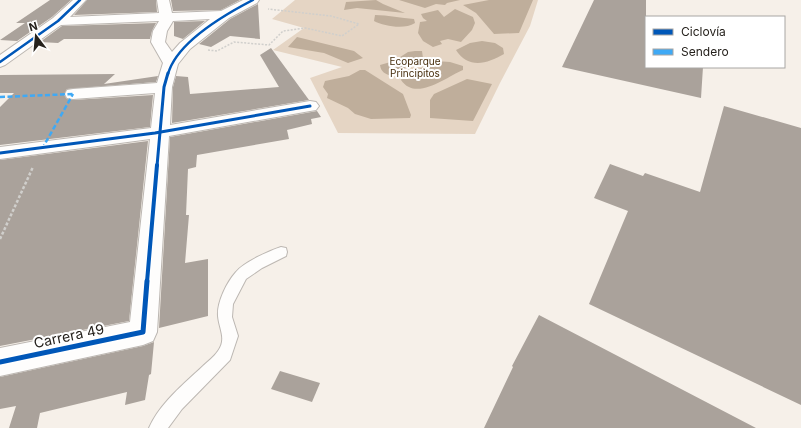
<svg xmlns="http://www.w3.org/2000/svg" width="801" height="428" font-family="Inter,sans-serif">
	<style>
		.forest { fill: #e5d5c4 }
		.water { fill: #bfae9b }
		.building { fill: #aaa29b }
		.lines { fill: none; stroke-linecap: round; stroke-linejoin: round }
		.service-casing { stroke: #bcb7b2; stroke-width: 2 }
		.minor-casing { stroke: #bcb7b2; stroke-width: 2 }
		.path-far1 { stroke: #d0cfcc; stroke-width: 1.5; stroke-dasharray: 2 1.5; stroke-linecap: butt }
		.path { stroke: #d0cfcc; stroke-width: 2.5; stroke-dasharray: 3 2; stroke-linecap: butt }
		.service { fill: #fefdfc; fill-rule: evenodd }
		.minor { fill: #fefdfc; fill-rule: evenodd }
		.quiet { stroke: #3fa9f5; stroke-width: 2.5; stroke-dasharray: 5 2.5; stroke-linecap: butt }
		.cycleway-far3-casing { stroke: #fff; stroke-width: 4 }
		.cycleway-far2-casing { stroke: #fff; stroke-width: 5 }
		.cycleway-far1-casing { stroke: #fff; stroke-width: 6 }
		.cycleway-casing { stroke: #fff; stroke-width: 8 }
		.cycleway-far3 { stroke: #0057b8; stroke-width: 2.5 }
		.cycleway-far2 { stroke: #0057b8; stroke-width: 3 }
		.cycleway-far1 { stroke: #0057b8; stroke-width: 4 }
		.cycleway { stroke: #0057b8; stroke-width: 5 }
		.labels { text-anchor: middle; stroke-width: 4; stroke-linejoin: round; paint-order: stroke }
		.far-park-label { font-size: 10px; fill: #462d0c; stroke: #fff }
		.near-street-label { font-size: 14px; fill: #25211c; stroke: #fff }
	</style>
	<rect width="100%" height="100%" fill="#f6f0e9"/>
	<path class="forest" d="M295,0H538L530,26L500,83L475,134L338,133L310,78L342,67L273,50L304,28L272,19Z"/>
	<g class="water">
		<path d="M376,0L383,4L405,13L357,8L344,10L346,2Z"/>
		<path d="M399,0H460L447,3L445,5L436,4L425,8Z"/>
		<path d="M489,0H533L519,33L494,34L476,13L463,5Z"/>
		<path d="M455,9L473,17L475,23L472,30L461,42L448,39L440,41L442,44L433,47L423,41L418,33L420,22L427,21L423,18L421,14L438,10L444,17Z"/>
		<path d="M375,15C388,15 401,18 414,19L415,23C404,30 384,26 374,21Z"/>
		<path d="M297,37L354,51L363,58L348,63L324,53L288,47Z"/>
		<path d="M482,41L495,43L503,48L504,54C487,64 468,69 456,50L470,43Z"/>
		<path d="M415,51H422L423,58L418,59L392,76C385,74 381,72 380,65L394,61L408,52Z"/>
		<path d="M436,61L450,62L463,66V70C446,77 416,102 401,80L402,77Z"/>
		<path d="M360,70H365L403,94L411,115L410,118L371,119L355,114L348,108L327,98L328,94L323,87L325,81L349,76Z"/>
		<path d="M467,79L492,84L473,121L430,118V100L434,94Z"/>
	</g>
	<g class="building">
		<path d="M50,0H71L52,17L17,41L0,40L25,23H16Z"/>
		<path d="M87,0H156L157,12L74,15Z"/>
		<path d="M171,0H240L221,10L173,11Z"/>
		<path d="M594,0H646V67H703L701,98L562,67Z"/>
		<path d="M258,4L260,39L230,36L211,47L199,44L230,19Z"/>
		<path d="M205,21L183,39L174,36V22Z"/>
		<path d="M156,23L152,31L150,39H64L58,43L40,42L62,26Z"/>
		<path d="M271,48L309,100L172,123L173,87L176,76L188,77L190,94L279,87L260,55Z"/>
		<path d="M115,74L104,84L158,76L156,82L67,89L64,95L67,99L73,100L153,95L150,127L0,145V107L14,93H0V75Z"/>
		<path d="M724,106L801,128V405L589,304L628,211L594,198L610,164L643,176L645,173L700,192Z"/>
		<path d="M317,111L321,117L311,119L312,124L287,130L289,139L197,155L196,167L188,169L186,215H189L185,263L208,259V316L159,328L170,137Z"/>
		<path d="M148,141L129,321L0,346V160Z"/>
		<path d="M539,315L756,428H484L513,367L512,366Z"/>
		<path d="M154,342L151,374L149,375L145,400L125,405L127,392L40,413L37,428H9L16,406L0,409V377L143,346Z"/>
		<path d="M280,371L320,383L312,402L271,389Z"/>
	</g>
	<g class="lines">
		<g class="service-casing">
			<path id="service" d="M281,247L286,248L287,252L286,256L262,268L246,279L233,304L232,317L238,336L230,360L182,409L168,428H149C160,403 184,384 203,366C208,361 214,357 218,351C227,339 219,329 218,316C217,302 227,282 236,272C244,262 269,251 281,247Z"/>
		</g>
		<g class="minor-casing">
			<path id="minor" d="M73,0H86L70,17L159,13L157,0H169L172,13L221,11L243,0H259L257,3L229,18L190,49L178,64L172,87L170,125L310,101L316,102L319,106L316,110L310,111L169,136L157,332L153,341L143,345L0,376V348L130,322L150,139L0,159V147L151,128L155,93L73,99L67,98L65,94L67,90L73,89L157,83L163,63L151,42L153,31L159,21L61,25L5,65L0,67V55L53,18ZM210,19L180,43L172,52L165,42L167,31L173,21Z"/>
		</g>
		<path class="path-far1" d="M208,50L217,51L234,42L269,45L283,31L305,28L342,36L359,24L331,16L268,9"/>
		<path class="path" d="M0,239L33,167"/>
		<use href="#service" class="service"/>
		<use href="#minor" class="minor"/>
		<g class="quiet">
			<path d="M0,97L73,94"/>
			<path d="M42,149L73,94"/>
		</g>
		<g class="cycleway-far3-casing">
			<g id="cycleway-far3">
				<path d="M0,62L58,21L80,0"/>
				<path d="M168,74C177,42 224,15 253,0"/>
			</g>
		</g>
		<g class="cycleway-far2-casing">
			<g id="cycleway-far2">
				<path d="M0,153L155,133L310,106"/>
				<path d="M157,166L164,87L168,73"/>
			</g>
		</g>
		<g class="cycleway-far1-casing">
			<path id="cycleway-far1" d="M147,282L157,165"/>
		</g>
		<g class="cycleway-casing">
			<path id="cycleway" d="M0,362L143,332L147,281"/>
		</g>
		<use href="#cycleway-far3" class="cycleway-far3"/>
		<use href="#cycleway-far2" class="cycleway-far2"/>
		<use href="#cycleway-far1" class="cycleway-far1"/>
		<use href="#cycleway" class="cycleway"/>
	</g>
	<g class="labels">
		<g class="far-park-label">
			<text x="415" y="65">Ecoparque<tspan x="415" dy="12">Principitos</tspan></text>
		</g>
		<g class="near-street-label">
			<text transform="translate(69 336) rotate(-12)" y="5">Carrera 49</text>
		</g>
	</g>
	<rect x="645" y="16" width="140" height="52" fill="#ffffff" stroke="#a8a6a4"/>
	<rect x="653" y="29" width="20" height="6" fill="#0057b8" stroke="#a8a6a4"/>
	<text x="681" y="36" font-size="12" fill="#25211c">Ciclovía</text>
	<rect x="653" y="49" width="20" height="6" fill="#3fa9f5" stroke="#a8a6a4"/>
	<text x="681" y="56" font-size="12" fill="#25211c">Sendero</text>
	<g transform="translate(36 36) rotate(344)" stroke="#ffffff" stroke-width="3" paint-order="stroke">
	<path d="M0-3L7 15L0 10L-7 15Z" fill="#25211c"/>
	<text y="-6" font-size="11" font-weight="bold" text-anchor="middle" fill="#25211c">N</text>
	</g>
</svg>
